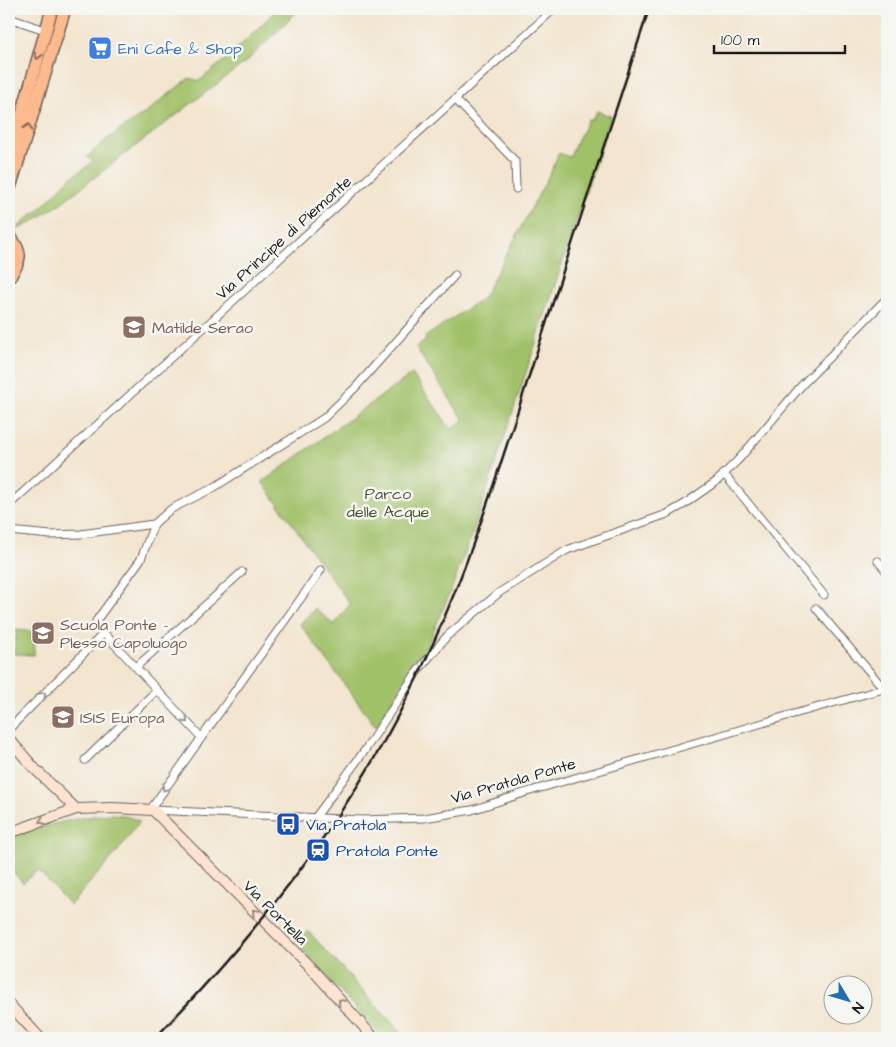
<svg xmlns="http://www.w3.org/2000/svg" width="896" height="1047" font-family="'Architects Daughter',sans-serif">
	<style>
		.green { fill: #a1c169; stroke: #5e6e42 }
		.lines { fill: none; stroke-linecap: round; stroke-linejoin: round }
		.street-casing { stroke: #67625b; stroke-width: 9 }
		.secondary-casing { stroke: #67625b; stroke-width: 12 }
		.primary-casing { stroke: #67625b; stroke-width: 14 }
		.street { stroke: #fff; stroke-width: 7 }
		.secondary { stroke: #fee3d1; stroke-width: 10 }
		.primary { stroke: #fcba8d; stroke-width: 11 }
		.rail { stroke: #1c1c1c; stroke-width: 2.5 }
		.oneway { stroke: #8c6b54 }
		.oneway2 { stroke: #999 }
		.oneway3 { stroke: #988980 }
		.labels { text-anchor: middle; stroke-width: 5; stroke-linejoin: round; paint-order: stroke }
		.shop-label { font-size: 16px; fill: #366cbe; stroke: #f6f6f2; text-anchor: start }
		.street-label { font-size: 16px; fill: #1c1c1c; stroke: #f6f6f2 }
		.education-label { font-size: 16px; fill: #785e54; stroke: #f6f6f2; text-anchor: start }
		.park-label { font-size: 16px; fill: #4b5637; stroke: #f6f6f2 }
		.transit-label { font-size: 16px; fill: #164399; stroke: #f6f6f2; text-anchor: start }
	</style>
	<rect width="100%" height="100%" fill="#f6f6f2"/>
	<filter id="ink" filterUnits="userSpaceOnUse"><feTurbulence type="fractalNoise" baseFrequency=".02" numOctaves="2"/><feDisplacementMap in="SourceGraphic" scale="10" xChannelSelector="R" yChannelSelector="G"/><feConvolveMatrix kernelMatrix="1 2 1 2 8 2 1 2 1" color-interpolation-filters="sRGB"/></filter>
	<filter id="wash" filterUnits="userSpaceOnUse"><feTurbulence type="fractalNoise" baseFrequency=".0096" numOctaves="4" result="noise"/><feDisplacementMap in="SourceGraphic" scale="20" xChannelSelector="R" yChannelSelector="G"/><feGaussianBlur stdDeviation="1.12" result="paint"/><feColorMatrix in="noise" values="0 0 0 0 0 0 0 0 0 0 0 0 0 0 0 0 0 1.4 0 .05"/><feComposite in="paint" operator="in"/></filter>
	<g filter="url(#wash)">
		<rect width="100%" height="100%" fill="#f3e5cf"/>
		<g class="green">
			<path d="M277,9H300L247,61L57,206L32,222L19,229L17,228L32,214H35L69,179L89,165L93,160L87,157L107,139L148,111L189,78L199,81C227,59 252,35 277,9Z"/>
			<path d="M597,111L611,116L475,526L452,588L426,648L376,727L300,624L315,608L334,625L350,604L262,482L412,374L451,429L464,420L416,348L426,340L425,337L483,298L554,166L552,168L559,153L569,157L588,120H592Z"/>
			<path d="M17,630L36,632L34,655L14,654Z"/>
			<path d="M111,814L123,815L140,821L117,852L70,905L38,870L23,883L9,867V838C43,826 75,817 111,814Z"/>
			<path d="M308,931L406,1038H383L295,942Z"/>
		</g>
	</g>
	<g filter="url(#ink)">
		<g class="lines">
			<g class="street-casing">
				<g id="street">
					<path d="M9,18L45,30"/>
					<path d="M455,99L515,161L516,189"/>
					<path d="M724,474L824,595"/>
					<path d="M9,505L554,9"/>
					<path d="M154,524L141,559L96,621L104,633L201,737"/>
					<path d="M9,531L51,535L81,534L154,524L171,509L213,488L324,418L355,388L455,275"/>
					<path d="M878,561L887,572"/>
					<path d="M816,608L884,689"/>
					<path d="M136,667L242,572"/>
					<path d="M9,729L104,633"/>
					<path d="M85,760L157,690"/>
					<path d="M150,810L321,570"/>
					<path d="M153,810L362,820L424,818L472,810L527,792L790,715L887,688"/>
					<path d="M315,818L365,750L416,673L447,636L500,592L567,550L667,514L683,505L717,481L739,459L802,385L887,298"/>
				</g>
			</g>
			<g class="secondary-casing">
				<g id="secondary">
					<path d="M9,739L34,768L76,809"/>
					<path d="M9,833L76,809L113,808L153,810L311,968L374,1038"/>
					<path d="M9,1004L40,1038"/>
				</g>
			</g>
			<g class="primary-casing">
				<g id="primary">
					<path d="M9,159L52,9"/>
					<path d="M9,191L65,9"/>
					<path d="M9,235C24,254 21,259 9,278"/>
				</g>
			</g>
			<use href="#street" class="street"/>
			<use href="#secondary" class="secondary"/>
			<use href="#primary" class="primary"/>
			<path class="rail" d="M155,1038C255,935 345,823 409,694C461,592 495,482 530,373C569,252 609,130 649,9"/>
		</g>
		<defs><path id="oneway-chevron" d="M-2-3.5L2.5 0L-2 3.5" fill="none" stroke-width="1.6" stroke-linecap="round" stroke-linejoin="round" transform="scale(1.25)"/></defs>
		<g class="oneway">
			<use href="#oneway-chevron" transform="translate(38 56) rotate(106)"/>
			<use href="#oneway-chevron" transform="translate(28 127) rotate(-73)"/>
		</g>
		<g class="oneway2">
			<use href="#oneway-chevron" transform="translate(43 695) rotate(-45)"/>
			<use href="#oneway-chevron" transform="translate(185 720) rotate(47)"/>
			<use href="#oneway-chevron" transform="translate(165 788) rotate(125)"/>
		</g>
		<g class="oneway3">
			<use href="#oneway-chevron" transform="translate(42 821) rotate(160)"/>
			<use href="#oneway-chevron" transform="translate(255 912) rotate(-135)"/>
			<use href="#oneway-chevron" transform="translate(341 1002) rotate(-132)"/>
		</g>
	</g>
	<defs>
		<g id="supermarket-square" transform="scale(1.25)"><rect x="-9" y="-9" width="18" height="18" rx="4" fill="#3f7fe0" stroke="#f6f6f2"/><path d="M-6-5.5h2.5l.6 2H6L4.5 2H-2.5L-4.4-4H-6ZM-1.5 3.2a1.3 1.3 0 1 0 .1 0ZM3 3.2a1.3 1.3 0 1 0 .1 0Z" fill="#fff"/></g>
		<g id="school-square" transform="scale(1.25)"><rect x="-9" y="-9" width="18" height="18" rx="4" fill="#8d6e63" stroke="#f6f6f2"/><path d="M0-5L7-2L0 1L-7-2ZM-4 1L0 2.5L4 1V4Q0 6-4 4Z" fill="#fff"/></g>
		<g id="bus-square" transform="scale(1.25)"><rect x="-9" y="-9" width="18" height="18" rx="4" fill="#1a4fb4" stroke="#f6f6f2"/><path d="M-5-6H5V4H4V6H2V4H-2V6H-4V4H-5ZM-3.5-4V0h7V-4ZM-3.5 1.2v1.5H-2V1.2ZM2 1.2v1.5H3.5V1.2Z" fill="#fff"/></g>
		<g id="station-square" transform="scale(1.25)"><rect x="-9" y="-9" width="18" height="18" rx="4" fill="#1a4fb4" stroke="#f6f6f2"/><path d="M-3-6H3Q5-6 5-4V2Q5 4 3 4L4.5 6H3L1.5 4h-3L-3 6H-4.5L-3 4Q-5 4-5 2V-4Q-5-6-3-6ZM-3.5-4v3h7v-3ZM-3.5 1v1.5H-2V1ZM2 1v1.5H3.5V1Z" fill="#fff"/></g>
	</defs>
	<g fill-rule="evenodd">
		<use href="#supermarket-square" x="100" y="48"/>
		<use href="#school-square" x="134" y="327"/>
		<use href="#school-square" x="43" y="633"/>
		<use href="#school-square" x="63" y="717"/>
		<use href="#bus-square" x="288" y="824"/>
		<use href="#station-square" x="318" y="850"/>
	</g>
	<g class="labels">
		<g class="shop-label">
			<text x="118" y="54">Eni Cafe &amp; Shop</text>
		</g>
		<g class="street-label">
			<text transform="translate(283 237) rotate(-42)" y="6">Via Principe di Piemonte</text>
			<text transform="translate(513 780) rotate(-16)" y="6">Via Pratola Ponte</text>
			<text transform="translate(276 912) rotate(45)" y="6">Via Portella</text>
		</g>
		<g class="education-label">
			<text x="152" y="333">Matilde Serao</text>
			<text x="60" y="630">Scuola Ponte -<tspan x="60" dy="18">Plesso Capoluogo</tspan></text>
			<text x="80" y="723">ISIS Europa</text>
		</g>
		<g class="park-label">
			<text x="388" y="499">Parco<tspan x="388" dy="18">delle Acque</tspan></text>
		</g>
		<g class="transit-label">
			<text x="306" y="830">Via Pratola</text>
			<text x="336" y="856">Pratola Ponte</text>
		</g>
	</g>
	<rect width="896" height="1047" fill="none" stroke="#f6f6f2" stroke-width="30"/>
	<g transform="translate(848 1000) rotate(128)"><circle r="24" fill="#f6f6f2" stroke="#9f9f9c"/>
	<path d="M0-4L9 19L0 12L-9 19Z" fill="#1f6fb2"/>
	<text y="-8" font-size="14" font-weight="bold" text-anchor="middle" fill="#1c1c1c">N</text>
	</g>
	<path d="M714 45v8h131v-8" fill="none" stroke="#1c1c1c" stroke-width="2.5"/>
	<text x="721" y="45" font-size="15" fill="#1c1c1c" stroke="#f6f6f2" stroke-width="4" paint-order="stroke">100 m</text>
</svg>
